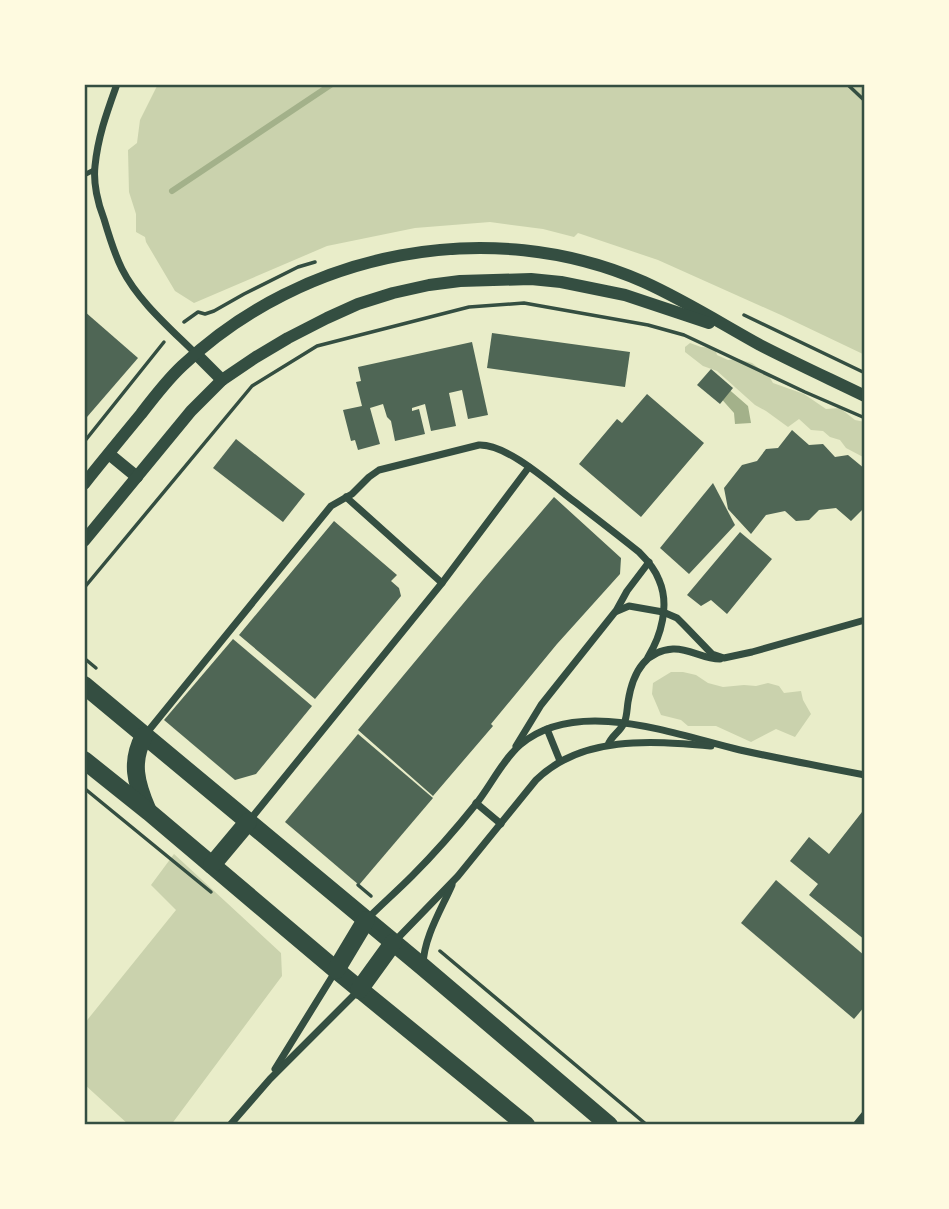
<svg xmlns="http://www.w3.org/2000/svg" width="949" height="1209" font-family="'Fira Sans',sans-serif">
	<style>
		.green { fill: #cad2ad }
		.water { fill: #a3b18a }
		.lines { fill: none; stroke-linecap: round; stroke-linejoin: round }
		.stream { stroke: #a3b18a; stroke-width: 6 }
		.building { fill: #4f6655 }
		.path { stroke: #344e41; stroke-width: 3.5 }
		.service { stroke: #344e41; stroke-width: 5 }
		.minor { stroke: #344e41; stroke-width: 7 }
		.tertiary { stroke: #344e41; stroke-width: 12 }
		.primary { stroke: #344e41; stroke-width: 18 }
		.neatline { fill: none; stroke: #344e41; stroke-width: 2.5 }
	</style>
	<rect width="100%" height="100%" fill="#e9edc9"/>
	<g class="green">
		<path d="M158,84H865V355L781,315L658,260L578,233L574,237L543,229L490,222L415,228L327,246L194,303L175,291L146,242L145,237L136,232V214L129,192L128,150L137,143L140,120Z"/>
		<path d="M690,343L701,347L715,348L717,355L728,360L737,359L752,363L769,376L773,383L804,394L826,409L840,408L855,420L865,422V458L846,448L840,440L830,437L823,431L811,430L799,419L788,427L766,411L755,405L717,371L703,366L685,352V347Z"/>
		<path d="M671,672H683L696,675L708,683L723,687L744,685L756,686L768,683L779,686L784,693L801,691L803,700L811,714L795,737L776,729L751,742L716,726H688L681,720L661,715L652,694L653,683Z"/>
		<path d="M174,854L281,953L282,976L171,1125H129L84,1084V1024L176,910L151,885Z"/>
	</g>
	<path class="water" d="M725,386L748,406L751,423L735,424L734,413L718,395Z"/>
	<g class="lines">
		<path class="stream" d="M172,191L332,84"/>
	</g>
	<g class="building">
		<path d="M84,311L138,358L87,417L84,414Z"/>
		<path d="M492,333L630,352L625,387L487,368Z"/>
		<path d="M472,342L488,415L468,419L462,390L449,393L456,426L431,431L425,404L412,408V411L419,409L425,434L395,441L391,421L387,417L383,404L370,408L380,444L358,450L355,440L351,441L343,410L362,406L356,382L361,381L358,367Z"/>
		<path d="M711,369L733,388L720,404L697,385Z"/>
		<path d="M647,394L704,443L641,517L579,464L617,419L622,423Z"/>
		<path d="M792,430L809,445L823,444L835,457L848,455L865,469V507L851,521L836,508L819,510L809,520L796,521L785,511L766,515L751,534L728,509L724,488L742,465L757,461L766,449L778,448Z"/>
		<path d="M236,439L305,494L283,522L213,468Z"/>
		<path d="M713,483L735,525L689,574L660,548Z"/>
		<path d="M554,497L621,558L620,574L557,644L491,724L493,726L433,796L358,730L482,581Z"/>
		<path d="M334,521L397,575L391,581L399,588L401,596L315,699L239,635Z"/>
		<path d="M740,532L772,559L727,614L711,600L701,606L687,595Z"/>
		<path d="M233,639L312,706L256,774L235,780L164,720Z"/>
		<path d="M358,734L433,798L359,885L285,822Z"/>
		<path d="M862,812L865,813V940L809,895L818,884L790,861L809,837L829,854Z"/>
		<path d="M776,880L865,956V1006L854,1019L741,923Z"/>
	</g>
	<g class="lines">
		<g class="path">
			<path d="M847,84L865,101"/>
			<path d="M744,315L865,373"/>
			<path d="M184,322L198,312L205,314L214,311L244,294L298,267L315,262"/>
			<path d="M84,442L164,342"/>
			<path d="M84,588L252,386L317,346L469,307L524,303L648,325L684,335L805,392L865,418"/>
			<path d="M84,658L96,668"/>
			<path d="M84,788L211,892"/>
			<path d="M358,885L371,896"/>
			<path d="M440,951L647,1125"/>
		</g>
		<path class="service" d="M84,175L94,170"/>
		<g class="minor">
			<path d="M117,84C107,112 98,136 95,166C93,183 98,204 104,219C109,236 114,253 122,269C138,301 171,329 196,354"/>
			<path d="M346,497L442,583"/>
			<path d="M616,611L627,591L649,562"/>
			<path d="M547,729L560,761"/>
			<path d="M145,735L331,506L352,494L369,477L379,470L479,445C508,444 552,485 575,502C597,519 618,535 639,552C647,560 655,569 659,580C670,605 661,636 648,657"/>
			<path d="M608,745C611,736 620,732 624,723C627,718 627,708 628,702C632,676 643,651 673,649C689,648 703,659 720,659"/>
			<path d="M516,746L541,705L615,612L629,606L663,612L677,618L684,625L712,654L724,658L752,652L865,620"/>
			<path d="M476,803L501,824"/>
			<path d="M249,821L442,583L529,467"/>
			<path d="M366,920C381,905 397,891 412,876C435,853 456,829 476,804C491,785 502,761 520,745C577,696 676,735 740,750C781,759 823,767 865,775"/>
			<path d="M393,943L458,876L536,780C582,735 651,741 711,746"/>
			<path d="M423,965C424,937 441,910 452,885"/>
			<path d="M275,1069L335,972"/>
			<path d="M230,1125L270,1079L359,990"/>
			<path d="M856,1125L865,1114"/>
		</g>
		<g class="tertiary">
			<path d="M196,354L222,380"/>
			<path d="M109,454L137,477"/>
			<path d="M84,484C103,460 122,437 141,414C154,397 167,380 182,366C303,251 490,214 644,282C684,300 722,324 760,345C795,363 830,379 865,396"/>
			<path d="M84,541L191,411L222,380L256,357L288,338L327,318L358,304L393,293L429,285L460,281L531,279L561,282L625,295L709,323"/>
		</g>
		<g class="primary">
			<path d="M84,685L423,967L609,1125"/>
			<path d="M144,736C130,762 136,783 147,809"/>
			<path d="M84,760L149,812L336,970L526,1125"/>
			<path d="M212,865L248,822"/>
			<path d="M336,970L366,920"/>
			<path d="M359,990L393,943"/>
		</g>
	</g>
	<rect width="949" height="1209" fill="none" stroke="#fefae0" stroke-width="172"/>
	<rect x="86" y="86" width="777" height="1037" class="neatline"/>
</svg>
